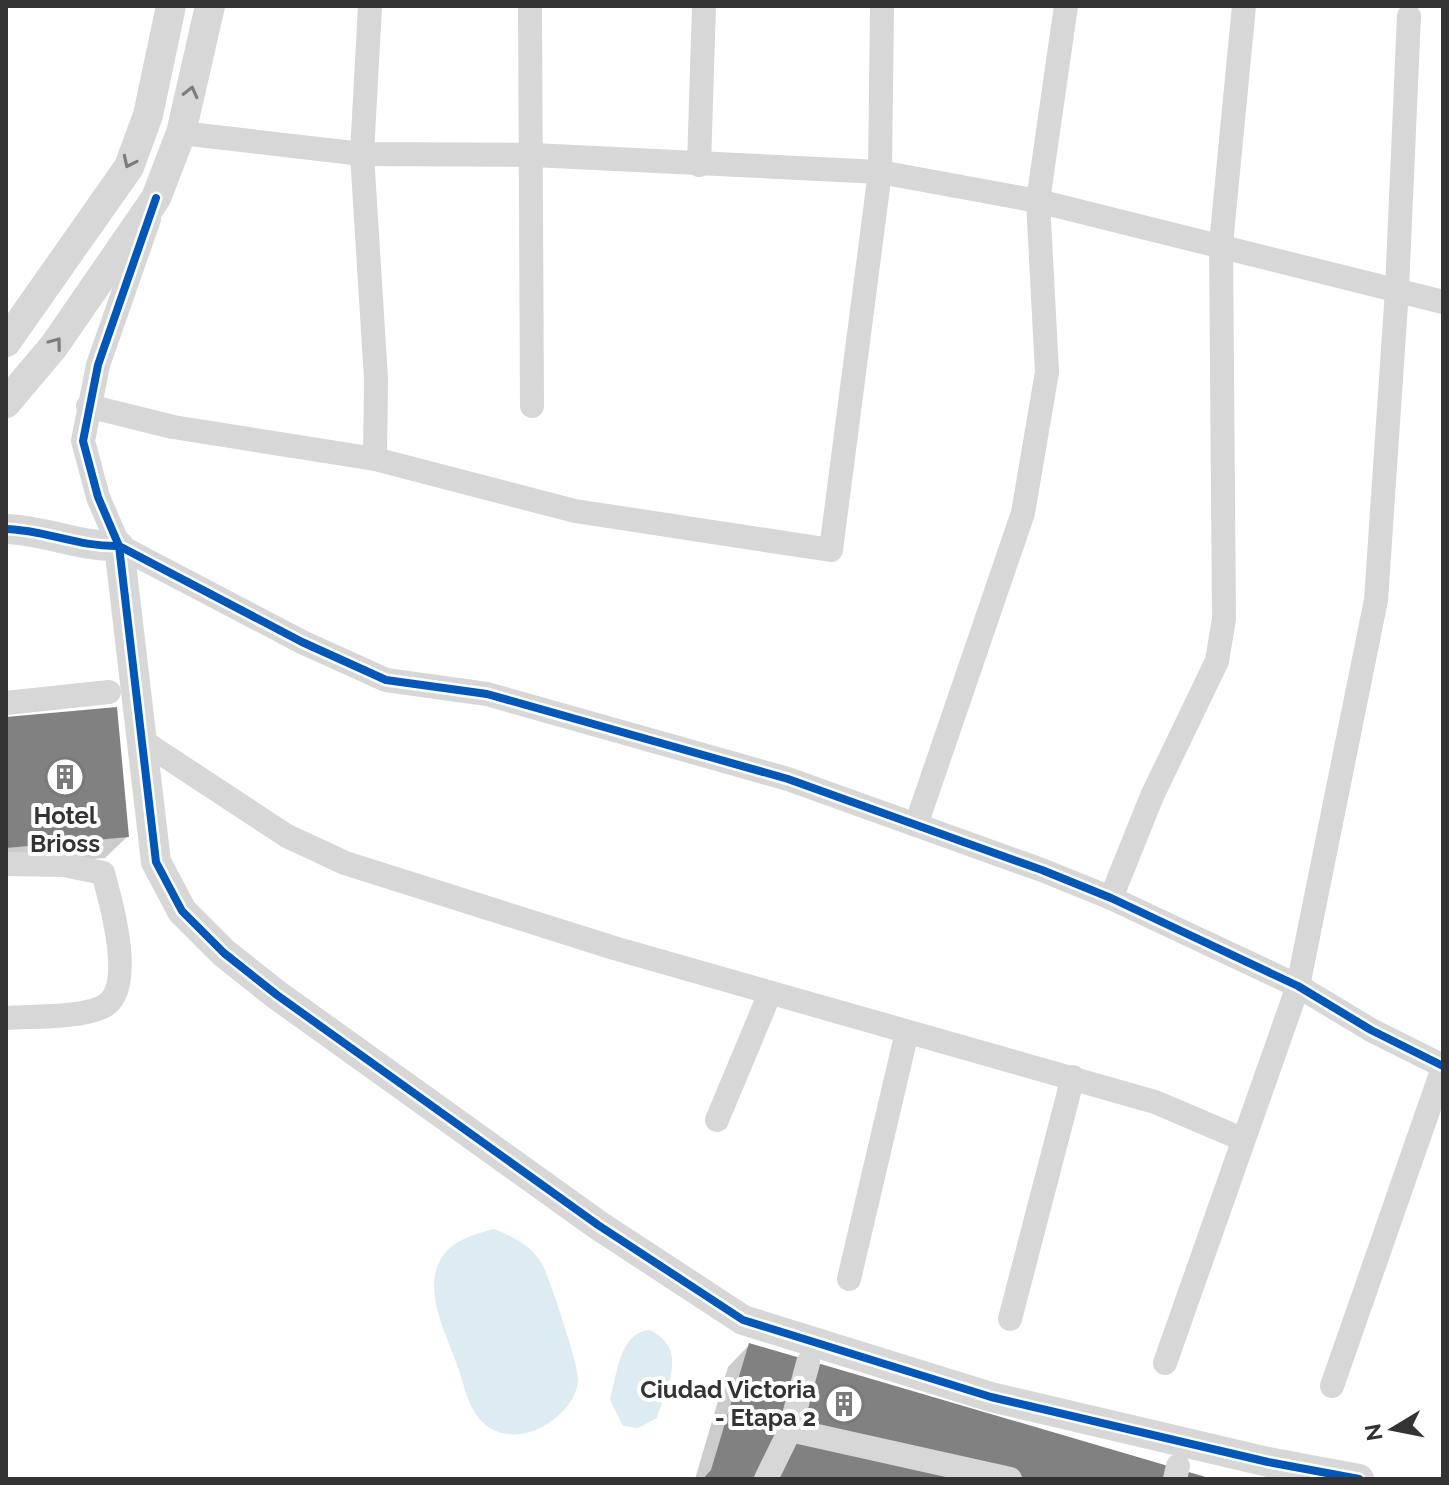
<svg xmlns="http://www.w3.org/2000/svg" width="1449" height="1485" font-family="Raleway,sans-serif">
	<style>
		.water { fill: #ddebf3 }
		.shadow { fill: #0003 }
		.building { fill: #818181 }
		.lines { fill: none; stroke-linecap: round; stroke-linejoin: round }
		.minor { stroke: #d7d7d7; stroke-width: 24 }
		.tertiary { stroke: #d7d7d7; stroke-width: 30 }
		.cycleway-casing { stroke: #fff; stroke-width: 13 }
		.cycleway { stroke: #0057b8; stroke-width: 8 }
		.oneway { stroke: #7d7d7d }
		.labels { text-anchor: middle; stroke-width: 8; stroke-linejoin: round; paint-order: stroke }
		.poi-label { font-size: 24px; font-weight: bold; fill: #333; stroke: #fff }
	</style>
	<rect width="100%" height="100%" fill="#fff"/>
	<g class="water">
		<path d="M494,1229C512,1236 531,1245 542,1264C549,1276 579,1367 578,1379C577,1393 572,1401 563,1411C540,1436 497,1447 475,1413C466,1399 462,1377 456,1362C445,1331 422,1289 442,1257C453,1240 475,1234 494,1229Z"/>
		<path d="M650,1330C689,1350 667,1385 657,1418L638,1428L623,1426L610,1400C617,1376 619,1332 650,1330Z"/>
	</g>
	<g class="shadow">
		<path d="M6,719L127,837L105,858L6,867Z"/>
		<path d="M749,1345L1207,1479H695L728,1367Z"/>
	</g>
	<g class="building">
		<path d="M117,707L129,837L6,848V717Z"/>
		<path d="M749,1343L1209,1478V1479H703L711,1470Z"/>
	</g>
	<g class="lines">
		<g class="minor">
			<path d="M370,6L362,154L376,379L375,459"/>
			<path d="M530,6L532,406"/>
			<path d="M181,133L362,154L533,155L880,172L1038,201L1443,302"/>
			<path d="M699,165L704,6"/>
			<path d="M149,219L98,365L83,441L98,497L119,546L302,642L386,680L487,694L788,779L1042,870L1111,898L1298,986L1371,1030L1443,1066"/>
			<path d="M88,406L173,427L375,459L575,511L831,550L880,172L882,6"/>
			<path d="M6,703L109,692"/>
			<path d="M141,740L287,836L345,863L614,948L1155,1102L1242,1139"/>
			<path d="M916,825L1023,513L1047,372L1038,201L1066,6"/>
			<path d="M6,864L64,865L103,873C111,902 138,994 100,1008C77,1018 32,1016 6,1018"/>
			<path d="M1111,898L1152,796L1217,661L1224,619L1221,244L1244,6"/>
			<path d="M717,1120L770,993"/>
			<path d="M849,1279L907,1032"/>
			<path d="M1010,1319L1073,1077"/>
			<path d="M1165,1363L1298,986L1376,600L1397,290L1409,16"/>
			<path d="M1332,1386L1443,1068"/>
			<path d="M790,1430L1010,1479"/>
			<path d="M766,1479L790,1430L808,1363"/>
			<path d="M1175,1479L1178,1466"/>
		</g>
		<g class="tertiary">
			<path d="M6,342L129,167L148,115L171,6"/>
			<path d="M6,403L54,346L156,198L181,133L210,6"/>
			<path d="M6,529C46,530 77,547 119,546L156,862L182,911L224,953L277,995L598,1225L743,1320L991,1397L1268,1462L1359,1479"/>
		</g>
		<g class="cycleway-casing">
			<g id="cycleway">
				<path d="M156,198L98,365L83,441L98,497L119,546L302,642L386,680L487,694L788,779L1042,870L1111,898L1298,986L1371,1030L1443,1066"/>
				<path d="M6,529C46,530 77,547 119,546L156,862L182,911L224,953L277,995L598,1225L743,1320L991,1397L1268,1462L1359,1479"/>
			</g>
		</g>
		<use href="#cycleway" class="cycleway"/>
	</g>
	<defs><path id="oneway-chevron" d="M-2-3.5L2.5 0L-2 3.5" fill="none" stroke-width="1.6" stroke-linecap="round" stroke-linejoin="round" transform="scale(2)"/></defs>
	<g class="oneway">
		<use href="#oneway-chevron" transform="translate(191 92) rotate(-76)"/>
		<use href="#oneway-chevron" transform="translate(129 162) rotate(115)"/>
		<use href="#oneway-chevron" transform="translate(56 343) rotate(-53)"/>
	</g>
	<defs>
		<g id="building-ring" transform="scale(2)"><circle r="9.5" fill="#fff" stroke="#7a7a7a" stroke-width="1.5"/><path d="M-4-6H4V6H1V3H-1V6H-4ZM-2.5-4.3h1.7v1.8h-1.7ZM.8-4.3h1.7v1.8H.8ZM-2.5-1h1.7V.8h-1.7ZM.8-1h1.7V.8H.8Z" fill="#7a7a7a"/></g>
	</defs>
	<g fill-rule="evenodd">
		<use href="#building-ring" x="65" y="777"/>
		<use href="#building-ring" x="844" y="1404"/>
	</g>
	<g class="labels">
		<g class="poi-label">
			<text x="65" y="824">Hotel<tspan x="65" dy="28">Brioss</tspan></text>
			<text x="816" y="1398" text-anchor="end">Ciudad Victoria<tspan x="816" dy="28">- Etapa 2</tspan></text>
		</g>
	</g>
	<rect width="1449" height="1485" fill="none" stroke="#333333" stroke-width="16"/>
	<g transform="translate(1393 1429) rotate(260)" stroke="#ffffff" stroke-width="6" paint-order="stroke">
	<path d="M0-6L14 30L0 20L-14 30Z" fill="#333333"/>
	<text y="-12" font-size="22" font-weight="bold" text-anchor="middle" fill="#333333">N</text>
	</g>
</svg>
